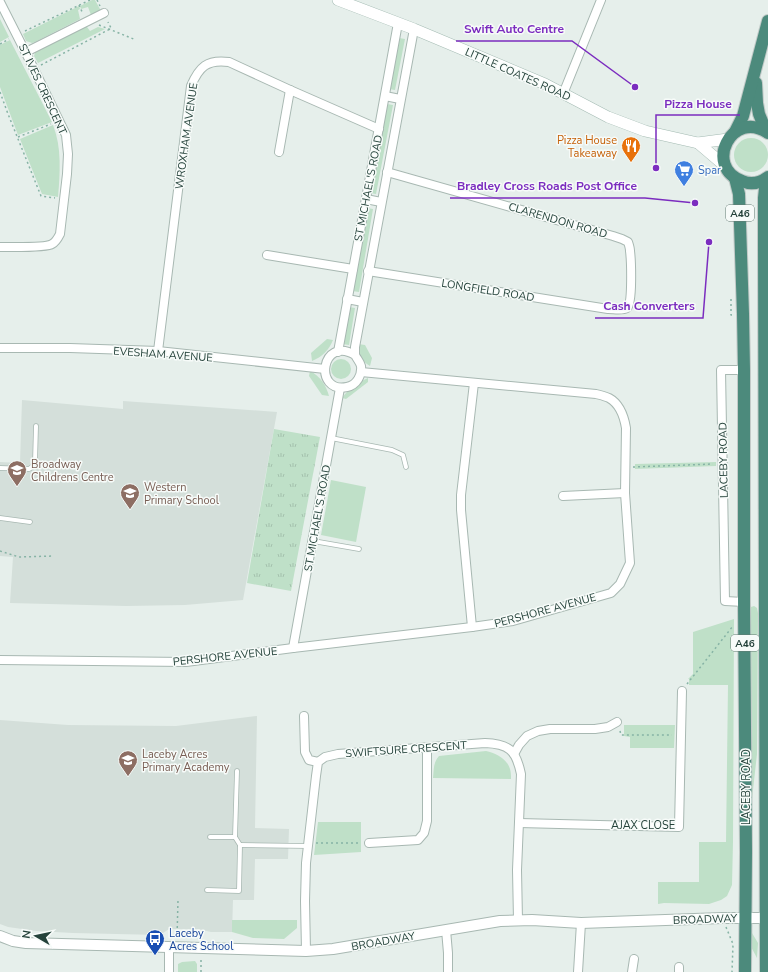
<svg xmlns="http://www.w3.org/2000/svg" width="768" height="972" font-family="'Nunito Sans',sans-serif">
	<style>
		.built { fill: #d4dfda }
		.grass { fill: #bfe0c8 }
		.park { fill: url(#park-tufts) }
		.lines { fill: none; stroke-linecap: round; stroke-linejoin: round }
		.service-casing { stroke: #a8b8b2; stroke-width: 5.5 }
		.minor-casing { stroke: #a8b8b2; stroke-width: 10 }
		.tertiary-casing { stroke: #a8b8b2; stroke-width: 12 }
		.secondary-casing { stroke: #a4bbb3; stroke-width: 12 }
		.trunk-casing { stroke: #c2cac8; stroke-width: 14 }
		.path { stroke: #86b3a5; stroke-width: 1.5; stroke-dasharray: 2 3; stroke-linecap: butt }
		.service { stroke: #fff; stroke-width: 4 }
		.minor { stroke: #fff; stroke-width: 8 }
		.tertiary { stroke: #fff; stroke-width: 10 }
		.secondary { stroke: #fff; stroke-width: 11 }
		.trunk { stroke: #4c8a7c; stroke-width: 12 }
		.labels { text-anchor: middle; stroke-width: 3; stroke-linejoin: round; paint-order: stroke }
		.shield { fill: #f7fbf9; stroke: #637a73; stroke-width: 1 }
		.shield-label { font-size: 10px; font-weight: bold; fill: #24423a }
		.street-label { font-size: 11px; fill: #24423a; stroke: #f7fbf9 }
		.food-label { font-size: 11px; fill: #c56008; stroke: #f7fbf9; text-anchor: end }
		.shop-label { font-size: 11px; fill: #366cbe; stroke: #f7fbf9; text-anchor: start }
		.education-label { font-size: 11px; fill: #785e54; stroke: #f7fbf9; text-anchor: start }
		.transit-label { font-size: 11px; fill: #164399; stroke: #f7fbf9; text-anchor: start }
		.leader { fill: none; stroke: #7b2cbf; stroke-width: 1.5 }
		.callout-dot { fill: #7b2cbf; stroke: #f7fbf9; stroke-width: 1.5 }
		.callout-label { font-size: 12px; text-anchor: middle; font-weight: bold; fill: #7b2cbf; stroke: #f7fbf9; stroke-width: 3; stroke-linejoin: round; paint-order: stroke }
	</style>
	<defs>
		<pattern id="park-tufts" width="24" height="20" patternUnits="userSpaceOnUse"><rect width="24" height="20" fill="#bfe0c8"/><path d="M3 7l-1-3M5 7V3M7 7l1-3M15 17l-1-3M17 17v-4M19 17l1-3" fill="none" stroke="#a4c1ad"/></pattern>
	</defs>
	<rect width="100%" height="100%" fill="#e6efeb"/>
	<g class="built">
		<path d="M22,400L123,409V401L277,412L243,600L185,605L126,606L10,603L13,557L0,556V462L20,463Z"/>
		<path d="M257,716L255,828L289,829L288,859H255L254,900H233L232,932H211L198,929H169L160,935L73,933L36,931L8,927L0,924V720L68,725L176,726Z"/>
	</g>
	<g class="grass">
		<path d="M92,0H95L101,11L91,15L88,7L81,9L80,6Z"/>
		<path d="M79,6L80,9L78,10L80,19L35,42L32,43L26,41L23,34Z"/>
		<path d="M0,19L9,37L0,42Z"/>
		<path d="M86,26L87,27L90,31L98,27L105,29L38,63L34,56L36,50Z"/>
		<path d="M399,38L405,39L395,90L389,89Z"/>
		<path d="M10,40L52,122L18,135L0,87V45Z"/>
		<path d="M387,104L393,105L376,194L370,193Z"/>
		<path d="M53,125C62,148 60,173 58,197L42,194L20,139Z"/>
		<circle cx="751" cy="155" r="17"/>
		<path d="M367,208L373,209L359,292L352,291Z"/>
		<path d="M349,307L355,308L349,345L342,344Z"/>
		<path d="M327,339L333,340C329,350 322,357 312,361L311,353Z"/>
		<path d="M358,344L365,345L372,358L370,366C361,361 358,354 358,344Z"/>
		<circle cx="341" cy="369" r="10"/>
		<path d="M310,371C320,376 326,385 329,396L322,395L309,376Z"/>
		<path d="M368,378V382L346,399L342,398C348,389 358,382 368,378Z"/>
		<path d="M716,462V466L635,469V464Z"/>
		<path d="M331,480L366,487L356,542L321,535Z"/>
		<path d="M754,606L757,608L758,613L757,754L752,799V888L751,902L749,611L751,607Z"/>
		<path d="M734,619L733,842L732,885L727,896L721,900L709,904L664,903L658,904V882H699V842H726L728,685H689V679H688L693,674V632Z"/>
		<path d="M624,725H675L674,748H630V737L624,736Z"/>
		<path d="M486,751C496,753 507,759 510,769C511,772 511,776 511,779L433,778C434,769 433,763 439,756Z"/>
		<path d="M318,822H361V852L314,855Z"/>
		<path d="M232,920H297V928L284,939L253,938L232,932Z"/>
		<path d="M749,928L758,943L757,958L749,943Z"/>
		<path d="M195,961L197,964V972H178V964L182,962Z"/>
	</g>
	<path class="park" d="M274,429L320,437L291,591L247,583Z"/>
	<g class="lines">
		<g class="service-casing">
			<g id="service">
				<path d="M331,438L392,450L403,455L406,467"/>
				<path d="M0,468L29,469L32,467L35,462L36,426"/>
				<path d="M0,518L30,522"/>
				<path d="M313,541L359,549"/>
				<path d="M235,837L237,771"/>
				<path d="M240,845L308,846"/>
				<path d="M207,890L239,891L240,845L235,837H210"/>
			</g>
		</g>
		<g class="minor-casing">
			<g id="minor">
				<path d="M0,2L34,69L66,135L68,154L67,174L60,234C58,238 56,242 52,244C46,248 10,247 0,247"/>
				<path d="M26,52L104,13"/>
				<path d="M563,94L601,0"/>
				<path d="M385,96L400,99"/>
				<path d="M279,152L290,90"/>
				<path d="M366,199L381,202"/>
				<path d="M267,255L353,269"/>
				<path d="M368,271L608,309C614,309 622,311 627,308C633,303 631,259 630,251C630,248 629,245 628,242L622,239L613,236L387,172"/>
				<path d="M347,299L363,302"/>
				<path d="M0,348H70L158,351L325,369"/>
				<path d="M158,351L191,86C199,67 207,59 229,62L290,90L379,129"/>
				<path d="M338,352L398,23"/>
				<path d="M355,355C321,335 313,394 347,387C357,385 362,375 361,366C360,362 357,359 355,355V347L414,29"/>
				<path d="M744,370H721L725,601L744,602"/>
				<path d="M563,496L625,493"/>
				<path d="M472,627L461,510V495L474,383"/>
				<path d="M293,648L340,388"/>
				<path d="M0,660L186,662L293,648L472,627L513,621L611,593L620,584L630,563L625,493L626,428C624,416 620,404 609,398C605,396 600,395 596,394L361,372"/>
				<path d="M304,716L305,752L309,760L318,762"/>
				<path d="M514,754L519,745L527,736L538,731L550,729H595L608,727L617,722"/>
				<path d="M519,823L679,827L682,691"/>
				<path d="M369,843L418,840L424,833L427,821V748"/>
				<path d="M446,930L448,953V972"/>
				<path d="M169,948V972"/>
				<path d="M306,951L305,901L306,863L316,776L318,762L325,757L338,754L485,743C509,744 516,750 521,774L517,870L518,920"/>
				<path d="M578,972L581,923"/>
				<path d="M632,972L634,959"/>
				<path d="M679,972V967"/>
			</g>
		</g>
		<g class="tertiary-casing">
			<path id="tertiary" d="M0,936L13,941L26,943L306,951L333,949L500,921L532,920L581,923L722,918H766"/>
		</g>
		<g class="secondary-casing">
			<g id="secondary">
				<path d="M338,0L414,29L545,84L608,117L645,131L698,143L728,139"/>
				<path d="M698,143L725,166"/>
			</g>
		</g>
		<g class="trunk-casing">
			<g id="trunk">
				<path d="M756,83L757,103L759,114L766,131"/>
				<path d="M735,132L743,116L768,21"/>
				<path d="M768,133C732,108 703,167 742,181C751,185 760,183 768,177"/>
				<path d="M735,178L739,194L743,314L744,370V602L746,852L745,972"/>
				<path d="M766,179L764,198V242L766,972"/>
			</g>
		</g>
		<g class="path">
			<path d="M97,0L100,6"/>
			<path d="M79,5L83,14"/>
			<path d="M99,25L136,40"/>
			<path d="M25,31L90,0"/>
			<path d="M0,44L9,39"/>
			<path d="M41,65L110,29L111,28L108,22"/>
			<path d="M0,92L8,114L41,196L55,198"/>
			<path d="M18,137L51,124"/>
			<path d="M731,299V315H733"/>
			<path d="M633,467L713,464"/>
			<path d="M0,551L19,557L54,556"/>
			<path d="M687,684L733,626"/>
			<path d="M620,731L621,735H672"/>
			<path d="M316,843H361"/>
			<path d="M726,927L733,944L732,972"/>
			<path d="M177,938L178,900"/>
			<path d="M201,972V958"/>
		</g>
		<use href="#service" class="service"/>
		<use href="#minor" class="minor"/>
		<use href="#tertiary" class="tertiary"/>
		<use href="#secondary" class="secondary"/>
		<use href="#trunk" class="trunk"/>
	</g>
	<defs>
		<g id="restaurant-pin" transform="scale(1)"><path d="M0 17L-7.5 6A9.5 9.5 0 1 1 7.5 6Z" fill="#e8710a" stroke="#f7fbf9"/><path d="M-5-6h1v4h1v-4h1v4h1v-4h1v5L-1.5 .5V6h-2V.5L-5-1ZM5-6V6H3V1.5H1.5Q1.5-4 5-6Z" fill="#fff"/></g>
		<g id="supermarket-pin" transform="scale(1)"><path d="M0 17L-7.5 6A9.5 9.5 0 1 1 7.5 6Z" fill="#3f7fe0" stroke="#f7fbf9"/><path d="M-6-5.5h2.5l.6 2H6L4.5 2H-2.5L-4.4-4H-6ZM-1.5 3.2a1.3 1.3 0 1 0 .1 0ZM3 3.2a1.3 1.3 0 1 0 .1 0Z" fill="#fff"/></g>
		<g id="school-pin" transform="scale(1)"><path d="M0 17L-7.5 6A9.5 9.5 0 1 1 7.5 6Z" fill="#8d6e63" stroke="#f7fbf9"/><path d="M0-5L7-2L0 1L-7-2ZM-4 1L0 2.5L4 1V4Q0 6-4 4Z" fill="#fff"/></g>
		<g id="bus-pin" transform="scale(1)"><path d="M0 17L-7.5 6A9.5 9.5 0 1 1 7.5 6Z" fill="#1a4fb4" stroke="#f7fbf9"/><path d="M-5-6H5V4H4V6H2V4H-2V6H-4V4H-5ZM-3.5-4V0h7V-4ZM-3.5 1.2v1.5H-2V1.2ZM2 1.2v1.5H3.5V1.2Z" fill="#fff"/></g>
	</defs>
	<g fill-rule="evenodd">
		<use href="#restaurant-pin" x="631" y="146"/>
		<use href="#supermarket-pin" x="684" y="170"/>
		<use href="#school-pin" x="17" y="470"/>
		<use href="#school-pin" x="130" y="493"/>
		<use href="#school-pin" x="128" y="760"/>
		<use href="#bus-pin" x="155" y="939"/>
	</g>
	<g class="labels">
		<g class="shield">
			<rect x="726" y="205" width="28" height="16" rx="3"/>
			<rect x="731" y="635" width="28" height="16" rx="3"/>
		</g>
		<g class="shield-label">
			<text x="740" y="217">A46</text>
			<text x="745" y="647">A46</text>
		</g>
		<g class="street-label">
			<text transform="translate(518 74) rotate(24)" y="4">LITTLE COATES ROAD</text>
			<text transform="translate(43 89) rotate(65)" y="4">ST IVES CRESCENT</text>
			<text transform="translate(186 136) rotate(-82)" y="4">WROXHAM AVENUE</text>
			<text transform="translate(368 188) rotate(-79)" y="4">ST MICHAEL'S ROAD</text>
			<text transform="translate(558 220) rotate(16)" y="4">CLARENDON ROAD</text>
			<text transform="translate(488 290) rotate(9)" y="4">LONGFIELD ROAD</text>
			<text transform="translate(163 354) rotate(4)" y="4">EVESHAM AVENUE</text>
			<text transform="translate(723 460) rotate(-91)" y="4">LACEBY ROAD</text>
			<text transform="translate(317 518) rotate(-80)" y="4">ST MICHAEL'S ROAD</text>
			<text transform="translate(545 610) rotate(-15)" y="4">PERSHORE AVENUE</text>
			<text transform="translate(225 656) rotate(-6)" y="4">PERSHORE AVENUE</text>
			<text transform="translate(406 749) rotate(-4)" y="4">SWIFTSURE CRESCENT</text>
			<text transform="translate(746 787) rotate(-90)" y="4">LACEBY ROAD</text>
			<text x="643" y="829">AJAX CLOSE</text>
			<text transform="translate(705 919) rotate(-2)" y="4">BROADWAY</text>
			<text transform="translate(383 941) rotate(-10)" y="4">BROADWAY</text>
		</g>
		<g class="food-label">
			<text x="617" y="144">Pizza House<tspan x="617" dy="13">Takeaway</tspan></text>
		</g>
		<g class="shop-label">
			<text x="698" y="174">Spar</text>
		</g>
		<g class="education-label">
			<text x="31" y="468">Broadway<tspan x="31" dy="13">Childrens Centre</tspan></text>
			<text x="144" y="491">Western<tspan x="144" dy="13">Primary School</tspan></text>
			<text x="142" y="758">Laceby Acres<tspan x="142" dy="13">Primary Academy</tspan></text>
		</g>
		<g class="transit-label">
			<text x="169" y="937">Laceby<tspan x="169" dy="13">Acres School</tspan></text>
		</g>
	</g>
	<path class="leader" d="M635 87L572 41H456M656 168L656 115H740M695 203L645 198H450M709 242L703 318H595"/>
	<g class="callout-dot">
		<circle cx="635" cy="87" r="4"/>
		<circle cx="656" cy="168" r="4"/>
		<circle cx="695" cy="203" r="4"/>
		<circle cx="709" cy="242" r="4"/>
	</g>
	<g class="callout-label">
		<text x="514" y="33">Swift Auto Centre</text>
		<text x="698" y="108">Pizza House</text>
		<text x="547" y="190">Bradley Cross Roads Post Office</text>
		<text x="649" y="310">Cash Converters</text>
	</g>
	<g transform="translate(36 936) rotate(279)" stroke="#f7fbf9" stroke-width="3" paint-order="stroke">
	<path d="M0-3L7 15L0 10L-7 15Z" fill="#24423a"/>
	<text y="-6" font-size="11" font-weight="bold" text-anchor="middle" fill="#24423a">N</text>
	</g>
</svg>
